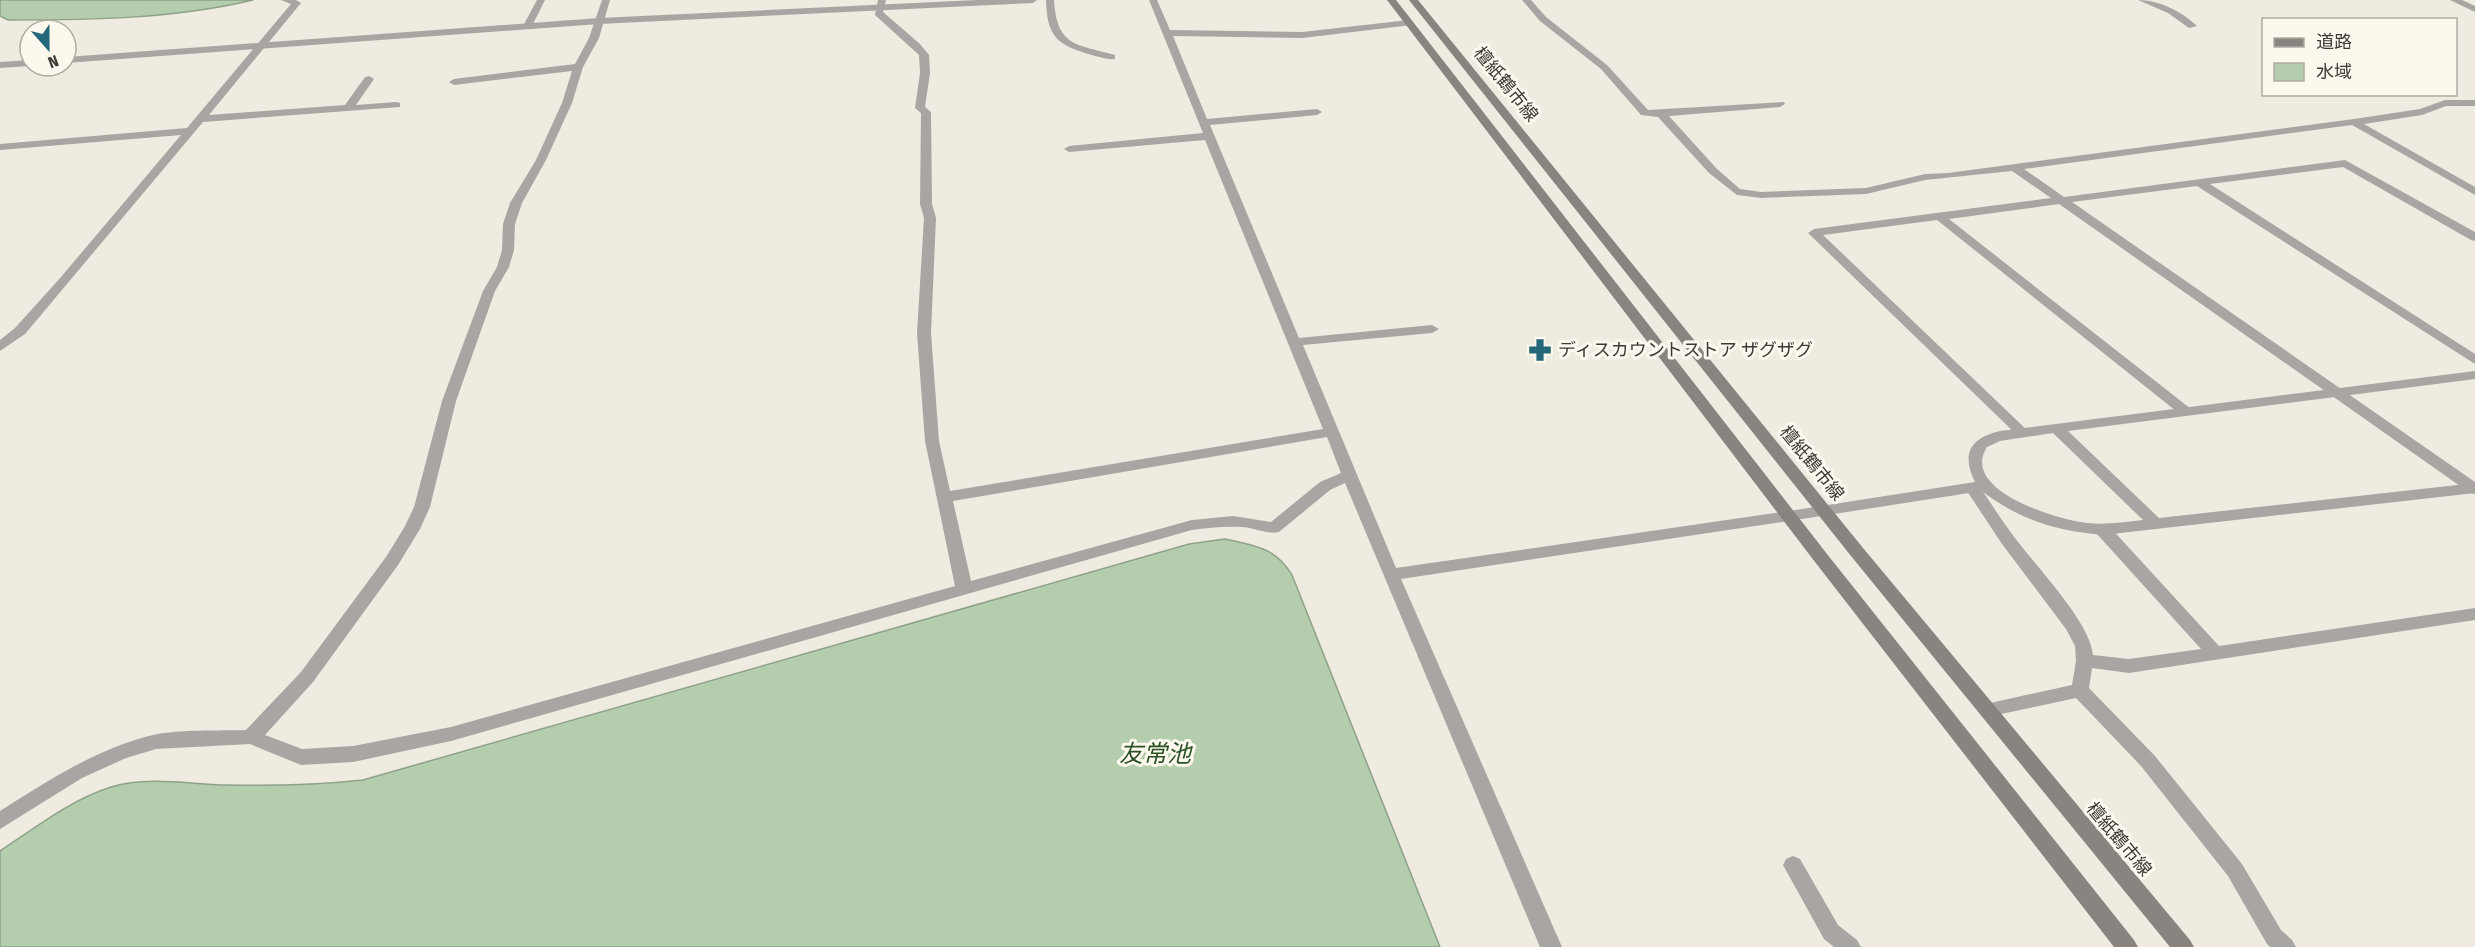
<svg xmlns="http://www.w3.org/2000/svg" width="2475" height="947" font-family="'Fira Sans Condensed','Noto Sans JP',sans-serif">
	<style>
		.water { fill: #b3cdad; stroke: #8fa189; stroke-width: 1.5 }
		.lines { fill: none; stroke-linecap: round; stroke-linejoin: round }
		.minor { fill: #a9a5a2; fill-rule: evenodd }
		.tertiary { fill: #a9a5a2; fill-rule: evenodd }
		.secondary { fill: #89847f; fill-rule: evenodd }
		.labels { text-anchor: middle; stroke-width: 6; stroke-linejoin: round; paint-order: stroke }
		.street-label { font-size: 18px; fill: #3b3a36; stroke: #fcf8ee }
		.poi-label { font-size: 18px; fill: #3b3a36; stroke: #fcf8ee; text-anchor: start }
		.near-water-label { font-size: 24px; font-style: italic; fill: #2c5025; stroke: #fcf8ee }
	</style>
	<rect width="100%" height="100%" fill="#efebe1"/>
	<g class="water">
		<path d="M0,0H253C174,19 89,20 8,20L0,16Z"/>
		<path d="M1225,539C1255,546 1275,547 1292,575L1440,947H0V851C35,828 70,800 111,787C150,776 187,784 226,785C272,786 317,785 363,780L1189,544Z"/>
	</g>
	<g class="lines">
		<g class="minor">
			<path d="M281,0H296L301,3L209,115L345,105L365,77L369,76L374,79L356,105L396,102L400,103V107L203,122L25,334L0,351V340L15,328L61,277L181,135L0,150V144L187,128L291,4Z"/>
			<path d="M537,0H545L531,28H525L523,26Z"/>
			<path d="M602,0H610L599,38L583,67L572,103L546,160L522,203L515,224L514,250L509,267L495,291L456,401L430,507L420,529L398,565L313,682L265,735L302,749L353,746L451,727L955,586L925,441L917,333L924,218L920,204L921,113L915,108L920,73L919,55L875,15L878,0H886L883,12L920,44L929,55L930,73L925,107L931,112L932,204L936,218L931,333L939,441L950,491L1323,429L1205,140L1069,152L1064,149L1069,146L1203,133L1149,0H1157L1170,30L1302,32L1409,20L1414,23L1412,25L1302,38L1173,36L1207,119L1317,109L1322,112L1317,115L1210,125L1299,338L1432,325L1439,329L1432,333L1303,345L1396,568L1789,511L1794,512L1797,516L1794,520L1789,521L1401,579L1562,947H1540L1345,483L1330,490L1279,532C1267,535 1253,527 1241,527C1224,526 1208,528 1192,530L451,741L353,762L301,765L250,744L156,749L126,758L82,778L0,829V811C49,780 96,749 153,735C180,729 219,731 246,730L301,672L386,557L404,528L414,507L442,401L483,291L497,267L502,250L503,224L510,203L536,160L562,103L572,71L454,85L449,82L454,79L575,64L589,38ZM1327,437L1341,473L1320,482L1271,522L1233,516L1192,520L971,581L953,501Z"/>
			<path d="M1046,0H1054C1057,47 1076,44 1115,55V59C1108,60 1100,57 1092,55C1057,45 1047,37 1046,0Z"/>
			<path d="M1522,0H1531L1546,17L1607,65L1648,110L1784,102L1785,104L1780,107L1669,116L1717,169L1740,189L1761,192L1866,188L1925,174L1948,173L2354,119L2420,109L2445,100H2475V106H2446L2422,115L2364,124L2475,187V195L2352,125L2024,169L2064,197L2345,160L2475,232V241L2471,240L2343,167L2210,184L2475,354V364L2197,186L2072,202L2475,482V494L2470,493L2059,204L1949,219L2191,409L2193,412L2191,415H2181L1937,220L1823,235L2029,432L2022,437L2017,435L1808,233L1814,229L2051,198L2012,171L1925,180L1866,194L1761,198L1737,195L1709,173L1658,117L1641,115L1601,69L1540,21Z"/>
			<path d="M2138,0C2159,0 2181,11 2197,26L2189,28L2168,13Z"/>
			<path d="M2450,0H2462L2475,6V12Z"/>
			<path d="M1973,483L1978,484C1990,502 2002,521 2015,538C2035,565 2091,623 2093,655L2129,659L2201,649L2097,534L2095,530L2097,526H2109L2219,646L2475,608V620L2129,673L2092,668L2089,688L2155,756L2242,864L2281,930L2292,940L2296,947H2270L2267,944L2228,876L2141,766L2076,698L1987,717L1981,715L1978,710L1981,705L2072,685L2076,661L2075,646L2066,629L2002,544L1965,488Z"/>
			<path d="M1793,856L1800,859L1838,925L1857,940L1861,947H1834L1824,939L1783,865L1786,859Z"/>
		</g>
		<g class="tertiary">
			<path d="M977,0H1037L1033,3L599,24L66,63V57L599,18Z"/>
			<path d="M30,60V66L0,68V62Z"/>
			<path d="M2475,371V379L2068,431L2159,518L2475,483V493L2103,535C2057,531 2019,520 1982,491L1789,521L1784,520L1781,516L1784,512L1789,511L1975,482C1961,454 1970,438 2000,431ZM2053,433L2143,520C2124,522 2106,525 2087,523C2059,520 1959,491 1987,447L2000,441Z"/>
		</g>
		<g class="secondary">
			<path d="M1387,0H1396L1827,554L2134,940L2138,947H2114L1815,562Z"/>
			<path d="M1409,0H1418L1863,548L2190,940L2194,947H2170L1851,556Z"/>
		</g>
	</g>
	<defs>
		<g id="pharmacy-bare" transform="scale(1.8)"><path d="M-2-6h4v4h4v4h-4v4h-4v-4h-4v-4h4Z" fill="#236779" stroke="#fcf8ee" stroke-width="2.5" paint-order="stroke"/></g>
	</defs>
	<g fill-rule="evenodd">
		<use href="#pharmacy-bare" x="1540" y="350"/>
	</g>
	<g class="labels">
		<g class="street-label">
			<text transform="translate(1506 84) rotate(51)" y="6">檀紙鶴市線</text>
			<text transform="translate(1812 463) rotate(51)" y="6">檀紙鶴市線</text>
			<text transform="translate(2119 839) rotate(50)" y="6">檀紙鶴市線</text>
		</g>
		<g class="poi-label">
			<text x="1558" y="356">ディスカウントストア ザグザグ</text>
		</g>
		<g class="near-water-label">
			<text x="1155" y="762">友常池</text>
		</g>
	</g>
	<rect x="2262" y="18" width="195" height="78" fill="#fcf8ee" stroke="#afaca4" stroke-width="1.5"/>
	<rect x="2274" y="38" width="30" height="9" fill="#89847f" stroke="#afaca4" stroke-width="1.5"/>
	<text x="2316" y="48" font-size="18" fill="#3b3a36">道路</text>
	<rect x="2274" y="63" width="30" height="18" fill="#b3cdad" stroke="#afaca4" stroke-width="1.5"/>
	<text x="2316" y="78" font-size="18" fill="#3b3a36">水域</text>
	<g transform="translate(48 48) rotate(159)"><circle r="28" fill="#fcf8ee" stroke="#afaca4" stroke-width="1.5"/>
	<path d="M0-4.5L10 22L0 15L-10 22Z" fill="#236779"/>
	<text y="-9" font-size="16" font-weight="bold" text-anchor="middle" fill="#3b3a36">N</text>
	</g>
</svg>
